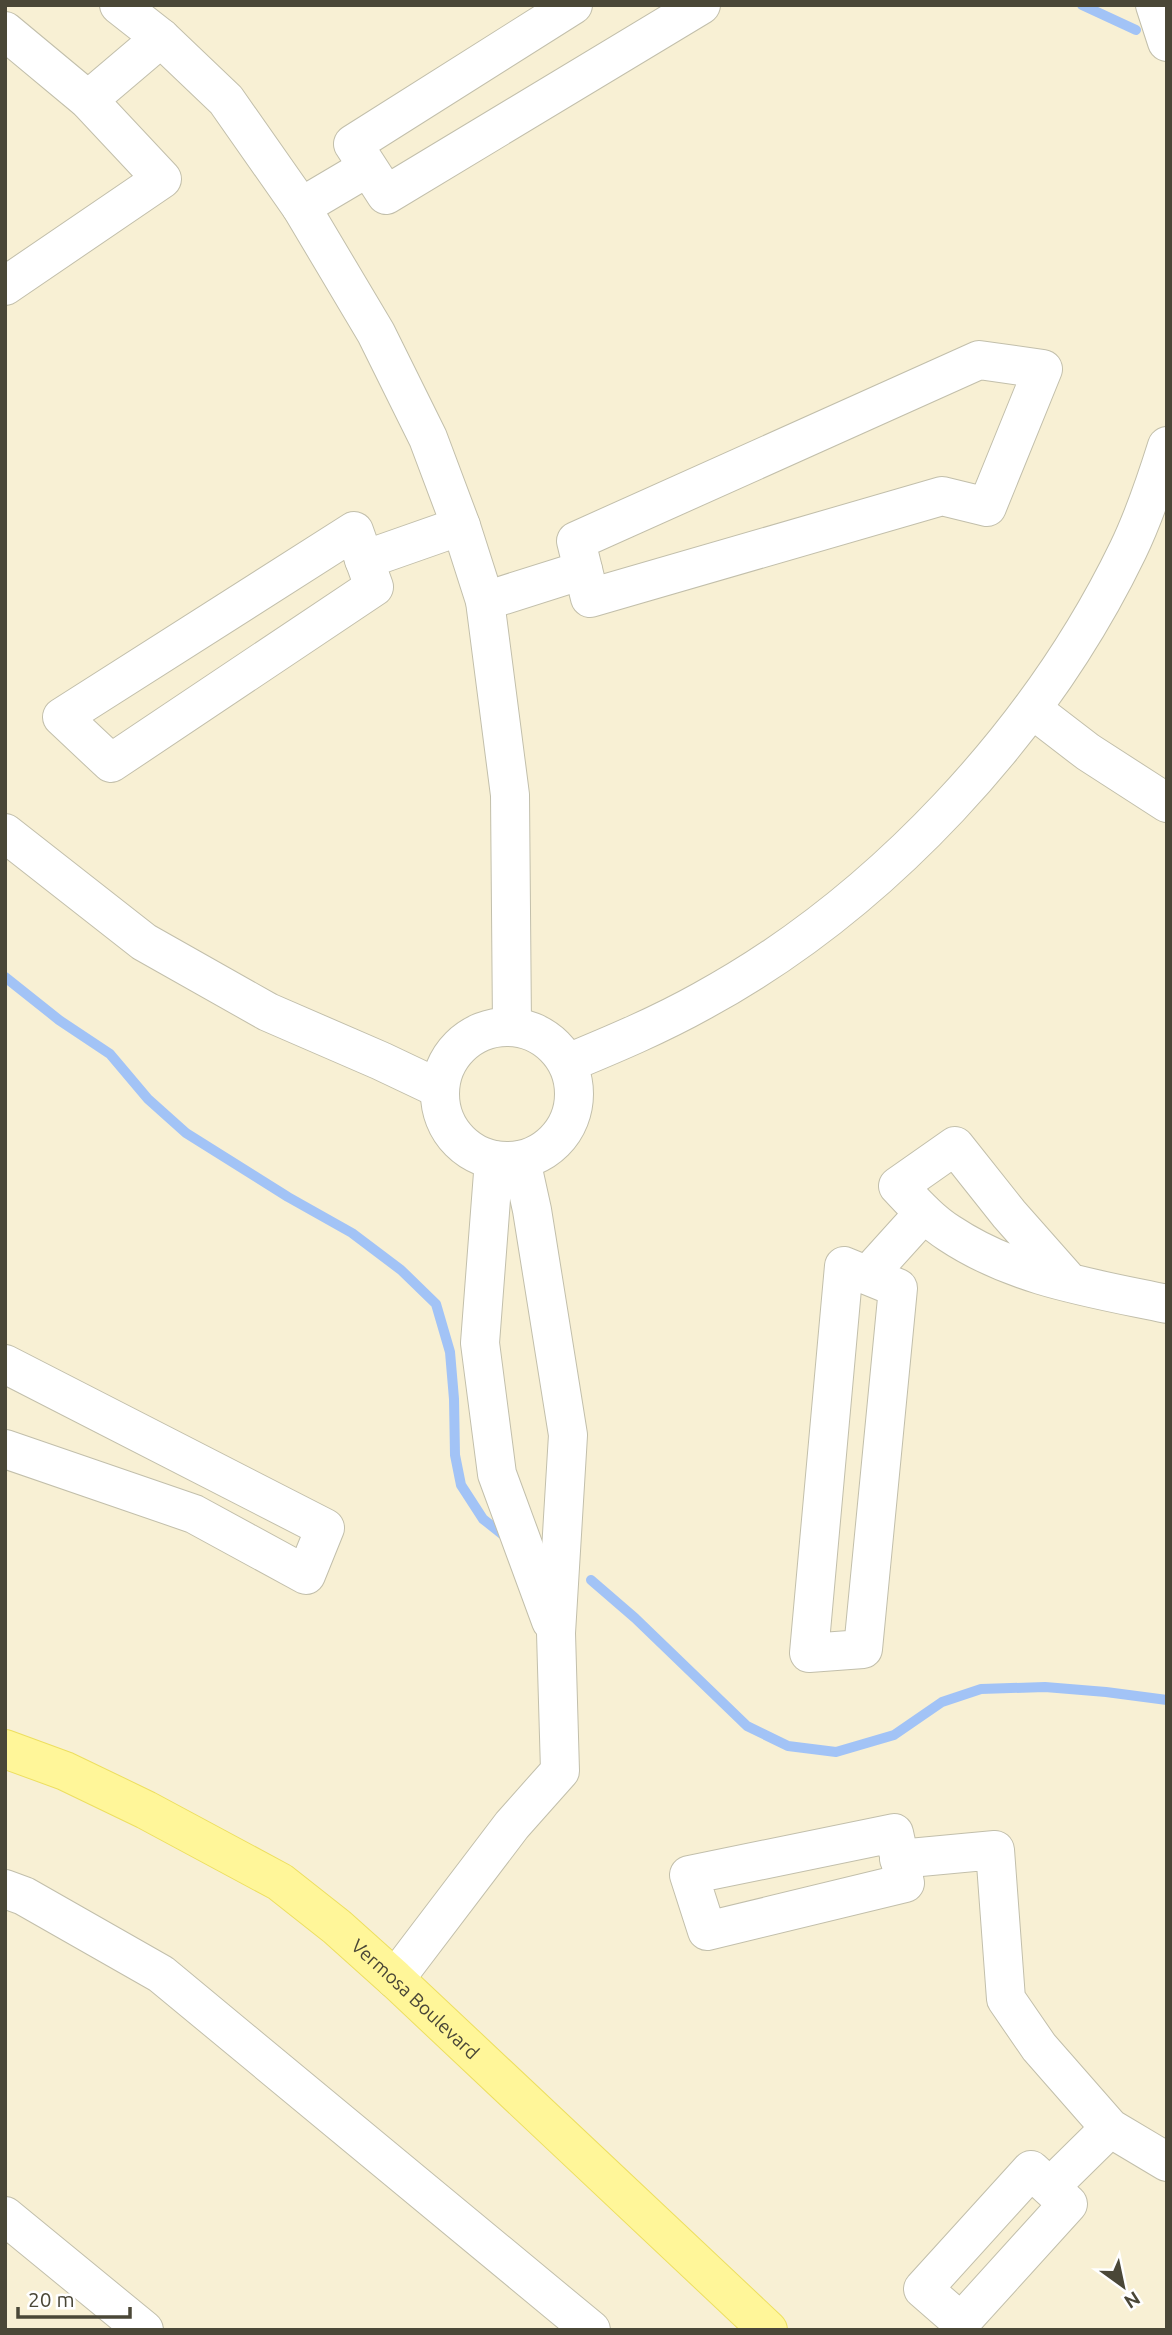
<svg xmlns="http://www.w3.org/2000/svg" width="1172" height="2335" font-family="Ubuntu,sans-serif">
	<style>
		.commercial { fill: #f8f0d4 }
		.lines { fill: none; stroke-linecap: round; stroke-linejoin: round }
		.stream { stroke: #a2c3f6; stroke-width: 10 }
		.minor-casing { stroke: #c2bfab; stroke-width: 40 }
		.major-casing { stroke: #eddf60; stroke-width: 40 }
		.minor { stroke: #fff; stroke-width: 38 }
		.major { stroke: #fff699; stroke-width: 38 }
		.labels { text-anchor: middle; stroke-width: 5; stroke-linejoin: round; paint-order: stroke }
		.street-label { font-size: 19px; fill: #4a4737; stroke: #fff }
	</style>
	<rect width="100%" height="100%" fill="#f6f4e9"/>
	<rect class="commercial" x="5" y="5" width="1162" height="2325"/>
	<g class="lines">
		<g class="stream">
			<path d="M1082,5L1136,30"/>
			<path d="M5,977L59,1020L110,1054L148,1099L186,1133L288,1197L352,1233L401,1270L436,1304L450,1352L454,1399L455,1455L461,1485L483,1519L502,1534"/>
			<path d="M591,1580L635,1618L747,1726L788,1746L836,1752L894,1735L942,1702L981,1689L1045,1687L1106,1692L1167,1700"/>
		</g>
		<g class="minor-casing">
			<g id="minor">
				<path d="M119,5L161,38L226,100L301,207L376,333L428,438L461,526L485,601L510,795L512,1026"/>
				<path d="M573,5L353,144L386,195L701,5"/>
				<path d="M1155,5L1167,42"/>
				<path d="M5,31L88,100L162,179L5,286"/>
				<path d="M88,100L161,38"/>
				<path d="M301,207L367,168"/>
				<path d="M979,360L1043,369L987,507L942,496L590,598L576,541Z"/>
				<path d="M354,531L374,587L111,763L62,717Z"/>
				<path d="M364,560L461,526"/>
				<path d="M485,601L583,570"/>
				<path d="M1032,709L1088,752L1167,803"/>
				<path d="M5,833L144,942L268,1012L381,1061L440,1089"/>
				<circle cx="507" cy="1094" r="67"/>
				<path d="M568,1063C614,1044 659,1025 702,1001C880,904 1040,732 1128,550C1144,517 1156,481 1167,446"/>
				<path d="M494,1160L480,1343L497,1474L551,1621"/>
				<path d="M844,1266L898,1288L863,1649L809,1653Z"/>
				<path d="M868,1275L924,1213"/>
				<path d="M1070,1283L1009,1214L955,1146L898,1186C914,1203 930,1221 949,1233C1015,1277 1091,1288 1167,1304"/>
				<path d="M5,1364L325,1528L306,1575L194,1514L5,1449"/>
				<path d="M894,1833L905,1883L707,1931L689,1875Z"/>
				<path d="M899,1859L995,1850L1006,1999L1039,2047L1110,2128L1167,2162"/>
				<path d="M5,1889L24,1896L161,1974L591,2330"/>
				<path d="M395,1979L512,1825L560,1771L556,1633L568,1435L532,1210L521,1160"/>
				<path d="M1031,2170L1068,2204L961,2322L923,2289Z"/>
				<path d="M1050,2187L1110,2128"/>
				<path d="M5,2216L144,2330"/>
			</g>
		</g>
		<g class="major-casing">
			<g id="major">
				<path id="s1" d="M5,1749L65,1771L146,1810L280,1882L337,1927L395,1979L768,2330"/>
			</g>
		</g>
		<use href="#minor" class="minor"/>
		<use href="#major" class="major"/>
	</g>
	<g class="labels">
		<g class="street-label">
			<text dy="7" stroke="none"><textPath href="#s1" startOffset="485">Vermosa Boulevard</textPath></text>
		</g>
	</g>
	<rect width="1172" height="2335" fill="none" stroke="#4a4737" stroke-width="14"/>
	<g transform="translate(1123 2286) rotate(147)" stroke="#ffffff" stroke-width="5" paint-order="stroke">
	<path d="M0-5L12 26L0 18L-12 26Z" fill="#4a4737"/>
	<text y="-10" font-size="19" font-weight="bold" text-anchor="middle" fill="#4a4737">N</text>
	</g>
	<path d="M18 2307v10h112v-10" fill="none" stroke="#4a4737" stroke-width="3.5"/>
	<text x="28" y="2307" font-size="21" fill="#4a4737" stroke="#ffffff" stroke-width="5" paint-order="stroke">20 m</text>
</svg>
